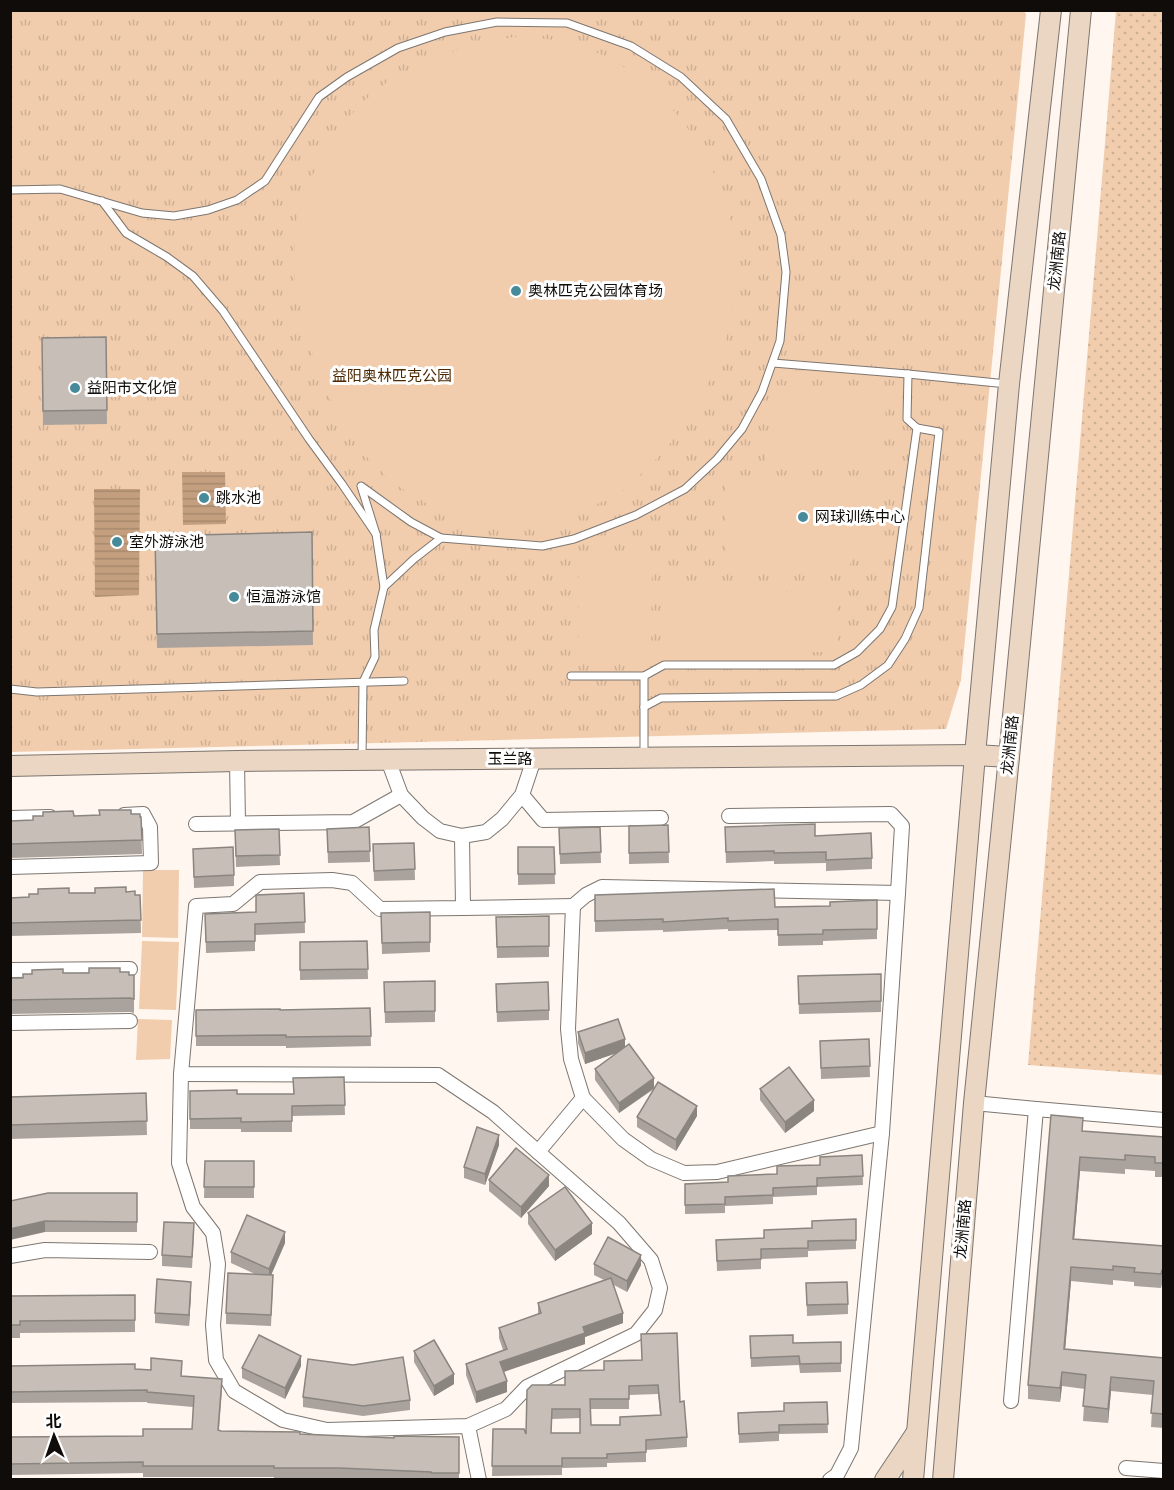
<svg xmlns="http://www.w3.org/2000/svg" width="1174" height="1490" font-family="'PT Sans','Noto Sans SC',sans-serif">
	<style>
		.grass { fill: url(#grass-dots) }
		.park { fill: url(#park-tufts) }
		.pitch { fill: #f1cdad }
		.water { fill: url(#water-rules) }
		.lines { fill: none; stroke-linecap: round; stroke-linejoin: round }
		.lane-casing { stroke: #7d7670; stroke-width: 9 }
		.street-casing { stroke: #7d7670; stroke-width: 16 }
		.secondary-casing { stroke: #7d7670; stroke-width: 22 }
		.lane { stroke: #fff; stroke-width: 7 }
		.street { stroke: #fff; stroke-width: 14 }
		.secondary { stroke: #ead6c2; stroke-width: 20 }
		.wall { fill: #aaa39d; fill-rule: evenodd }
		.shaded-wall { fill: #8b8580 }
		.building { fill: #c6beb7; stroke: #8b8580; stroke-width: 1.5; fill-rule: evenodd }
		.poi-dot { fill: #478b9a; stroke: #fff; stroke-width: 2 }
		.labels { text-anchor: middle; stroke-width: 6; stroke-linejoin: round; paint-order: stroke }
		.street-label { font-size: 15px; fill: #0f0c0a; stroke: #fff }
		.poi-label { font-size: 15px; fill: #0f0c0a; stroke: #fff; text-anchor: start }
		.park-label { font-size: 15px; fill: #4b2800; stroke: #fff }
	</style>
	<defs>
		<pattern id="grass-dots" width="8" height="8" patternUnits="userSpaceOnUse" patternTransform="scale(1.5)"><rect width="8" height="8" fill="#f1cdad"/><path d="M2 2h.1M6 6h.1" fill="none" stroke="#cdaf94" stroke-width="1.8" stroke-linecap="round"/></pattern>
		<pattern id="park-tufts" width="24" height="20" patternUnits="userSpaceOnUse" patternTransform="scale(1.5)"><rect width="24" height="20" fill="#f1cdad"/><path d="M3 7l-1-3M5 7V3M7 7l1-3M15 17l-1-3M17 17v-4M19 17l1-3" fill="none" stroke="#cdaf94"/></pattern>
		<pattern id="water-rules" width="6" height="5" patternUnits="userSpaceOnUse" patternTransform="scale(1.5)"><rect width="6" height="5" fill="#c39f7f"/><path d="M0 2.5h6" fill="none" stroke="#a6886c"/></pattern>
	</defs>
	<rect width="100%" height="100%" fill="#fef6ef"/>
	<path class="grass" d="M1116,11H1164L1163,1075L1028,1065Z"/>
	<path class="park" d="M10,11H1024L1026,14L961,680L946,729L11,752Z"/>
	<g class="pitch">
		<path d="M520,36L571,42L605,56L636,74L660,95L685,124L707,160L724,193L735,237L734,300L723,357L698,401L667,448L627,488L586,510L550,524L506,526L462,519L426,503L393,483L361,451L340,419L317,369L304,323L295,281V228L311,178L334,137L359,105L391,79L427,61L474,44Z"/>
		<path d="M773,385L887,396L880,472L766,461Z"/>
		<path d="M881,476L882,553L851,554L850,566L726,568L725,481Z"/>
		<path d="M579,551L652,552L651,658L579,657Z"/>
		<path d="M837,584L838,652H794V585Z"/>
		<path d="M786,585L787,658L663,659L662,587Z"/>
		<path d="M143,870H179L178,938L142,937Z"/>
		<path d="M142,941L179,942L176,1010L139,1009Z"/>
		<path d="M138,1019L172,1020L170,1059L136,1060Z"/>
	</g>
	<g class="water">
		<path d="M182,472H225L226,524L183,525Z"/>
		<path d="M94,489H140L139,595L95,597Z"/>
	</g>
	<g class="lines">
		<g class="lane-casing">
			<g id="lane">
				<path d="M10,190L60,189L142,213L174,216L208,210L237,200L265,181L319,97L347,77L398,48L445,32L497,22L567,23L631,46L681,77L726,119L761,179L781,235L786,272L780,341L762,392L742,429L717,459L685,489L636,515L574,539L542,546L441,538L414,559L384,587L374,630L375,657L363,682L362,759"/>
				<path d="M102,201L126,233L167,257L193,276L223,311L309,439L342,484L376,534"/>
				<path d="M773,363L908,374"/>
				<path d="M384,587L376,534L361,486L411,522L441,538"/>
				<path d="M571,676H644L664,665H834L857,652L880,629L892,607L917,428L907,419L908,374L1007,384"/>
				<path d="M644,676V754"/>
				<path d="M10,689L37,692L404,681"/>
				<path d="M644,707L661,698L836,696L861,685L888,665L905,639L919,608L939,432L917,428"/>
			</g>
		</g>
		<g class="street-casing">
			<g id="street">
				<path d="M388,760L401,795L423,818L440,831L462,836L486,832L502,819L522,795L534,759"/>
				<path d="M237,761L238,823"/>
				<path d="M522,795L543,820L661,818"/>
				<path d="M10,818L50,817"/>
				<path d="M196,824L353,822L401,795"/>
				<path d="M462,836L463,908L380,909L352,883L332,880L260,882L233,904L196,906L181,1074L438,1075L493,1112L538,1152L583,1098L571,1059L568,1029L573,906L463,908"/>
				<path d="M10,867L151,863L150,827L143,814L124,815"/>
				<path d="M573,906L586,895L602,887L898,893L902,826L891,814L729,816"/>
				<path d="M10,970L130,969"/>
				<path d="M10,1023L130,1021"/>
				<path d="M181,1074L179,1163L193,1207L213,1233L218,1264L213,1325L216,1360L234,1391L283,1420L327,1430L468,1426L506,1409L527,1387L636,1334L655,1310L660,1288L651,1260L619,1223L538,1152"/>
				<path d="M583,1098L623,1139L651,1159L684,1173L717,1172L882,1133L898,893"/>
				<path d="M974,1103L1036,1109"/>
				<path d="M10,1256L45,1250L150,1252"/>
				<path d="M1011,1401L1036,1109L1164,1120"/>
				<path d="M468,1426L479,1480"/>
				<path d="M1126,1468L1164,1471"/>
				<path d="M830,1480L837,1475L851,1448L882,1133"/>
			</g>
		</g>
		<g class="secondary-casing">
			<g id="secondary">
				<path d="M10,766L237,761L975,755L1009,757"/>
				<path d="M885,1480L917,1432"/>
				<path d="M913,1480L975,755L1009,384L1051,10"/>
				<path d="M943,1480L974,1103L1009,757L1081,10"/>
			</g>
		</g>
		<use href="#lane" class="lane"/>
		<use href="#street" class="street"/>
		<use href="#secondary" class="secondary"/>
	</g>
	<g class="wall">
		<path d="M106,337L107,424L43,425L42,338Z"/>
		<path d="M312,532L313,645L157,648L155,536Z"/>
		<path d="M131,814L141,817L142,854L10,858V821L33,820L74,816Z"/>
		<path d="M668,825L669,863L629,864V826Z"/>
		<path d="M369,827L370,862L328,863L327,829Z"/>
		<path d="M600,827L601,863L560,864L559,828Z"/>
		<path d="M725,827L815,836L872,858V869L826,871V863L774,864V861L726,863Z"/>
		<path d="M279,829L280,865L236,867L235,830Z"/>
		<path d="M414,843L415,880L374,881L373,844Z"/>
		<path d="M518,847H554L555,884L518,885Z"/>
		<path d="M193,849L234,875V886L194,888Z"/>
		<path d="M126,892L135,895H140L141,933L10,936V898L29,897L69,893Z"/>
		<path d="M304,893L305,933L255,935V951L206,953L205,914L256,912Z"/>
		<path d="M595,895L775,907L877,929V939L823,941V945L778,946V930L728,931V929L663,932V930L595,932Z"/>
		<path d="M430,912V952L382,954L381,913Z"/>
		<path d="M549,916V957L497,958L496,917Z"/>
		<path d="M367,941L368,979L300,980V942Z"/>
		<path d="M120,972L129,975H134V1013L130,1012L10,1014V978H23L63,973Z"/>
		<path d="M881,974V1012L799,1014L798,976Z"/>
		<path d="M435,981V1022L385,1023L384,982Z"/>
		<path d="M496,984L549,1010V1020L497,1022Z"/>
		<path d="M370,1008L371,1046L286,1048V1046H196V1010H280Z"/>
		<path d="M578,1032L625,1046L654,1088L697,1116L676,1151L637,1127V1117L654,1089L619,1113L595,1080V1069L617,1053L585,1064L578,1043Z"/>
		<path d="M869,1039L870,1077L821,1079L820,1041Z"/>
		<path d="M344,1077L345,1115L292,1116V1132H241V1129H190V1091L237,1094H293Z"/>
		<path d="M760,1089L814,1111L785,1133L760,1100Z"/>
		<path d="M146,1093L147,1135L10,1139V1097Z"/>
		<path d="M1083,1131L1164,1137V1177H1155V1171L1125,1169V1174L1080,1171L1074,1239L1164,1246V1284H1162L1161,1288L1134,1286V1282L1113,1280V1285L1071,1281L1065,1349L1164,1358V1428L1151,1427L1153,1395L1111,1391L1108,1423L1083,1421L1085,1389L1062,1386L1060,1402L1028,1399V1385Z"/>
		<path d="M499,1145L485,1185L464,1178V1167Z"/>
		<path d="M862,1155L863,1185L817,1187V1195L773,1197V1204L725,1206V1213L685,1214V1184L728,1182L777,1174Z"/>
		<path d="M205,1161H254V1198H204Z"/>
		<path d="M489,1180L549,1186L521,1218L489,1191Z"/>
		<path d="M137,1193V1232H45L10,1201Z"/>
		<path d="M528,1213L592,1234L555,1261L528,1224Z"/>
		<path d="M856,1219V1249L808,1251V1257L761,1259V1269L717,1271L716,1240L764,1238Z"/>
		<path d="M194,1234L192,1268L162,1266V1255Z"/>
		<path d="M285,1243L271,1275L273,1285L271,1326L226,1324V1313L255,1274L231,1263V1252Z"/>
		<path d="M594,1264L641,1265L627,1292L614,1285L623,1323L585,1337V1344L504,1372L507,1392L476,1403L466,1375V1364L503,1350L499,1338V1328L538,1314V1303L604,1280L594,1275Z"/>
		<path d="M806,1283L848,1304V1314L807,1316Z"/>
		<path d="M191,1293L189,1326L155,1323V1313Z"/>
		<path d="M135,1295V1332L20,1333V1338H10V1296Z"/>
		<path d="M750,1336L793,1343L841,1342V1372L800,1373L799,1365L751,1367Z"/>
		<path d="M414,1351L454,1384L434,1396L414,1362Z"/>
		<path d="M642,1360L680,1402L687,1437V1447L646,1450V1462L607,1463V1467L562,1468V1475L492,1476L493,1429L526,1434L565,1385ZM658,1394L660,1415L620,1425H591L590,1409H629V1395ZM580,1418V1433H551L552,1419Z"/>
		<path d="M353,1365L410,1400V1410L363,1416L303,1407V1397Z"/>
		<path d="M10,1366L135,1369L182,1376L222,1390L219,1430L221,1431L394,1438L459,1437V1479H274V1477H143V1473L10,1475V1437L143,1436L192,1429L193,1407L147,1403V1402L10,1403Z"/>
		<path d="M301,1366L285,1399L242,1378V1368Z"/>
		<path d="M827,1402L828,1433L779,1434V1441L739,1443L738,1413L784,1411Z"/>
	</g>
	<g class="shaded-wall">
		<path d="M625,1039V1050L585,1064V1053Z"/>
		<path d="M654,1078V1088L619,1113V1103Z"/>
		<path d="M814,1100V1111L785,1133V1122Z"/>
		<path d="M697,1106V1116L676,1151V1140Z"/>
		<path d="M499,1135V1145L485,1185V1174Z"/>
		<path d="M1080,1157V1171L1073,1253V1239Z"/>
		<path d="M549,1175V1186L521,1218V1207Z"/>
		<path d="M45,1221V1232L10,1240V1229Z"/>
		<path d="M592,1223V1234L555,1261V1250Z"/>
		<path d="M285,1232V1243L269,1280V1269Z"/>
		<path d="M641,1255V1265L627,1292V1281Z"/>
		<path d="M1071,1267V1281L1064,1363V1349Z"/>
		<path d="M191,1282V1293L189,1326V1315Z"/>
		<path d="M623,1313V1323L585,1337V1344L500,1373V1362L583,1327Z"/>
		<path d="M301,1356V1366L285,1399V1388Z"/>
		<path d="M1062,1372V1386L1060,1402V1388Z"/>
		<path d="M454,1374V1384L434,1396V1386Z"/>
		<path d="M1111,1377V1391L1108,1423V1409Z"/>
		<path d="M507,1381V1392L476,1403V1392Z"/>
	</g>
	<g class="building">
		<path d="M106,337L107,410L43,411L42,338Z"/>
		<path d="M312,532L313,631L157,634L155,536Z"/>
		<path d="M99,810H131V814H140V817H141L142,840L10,844V821L33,820V816H43V812L73,811L74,816L100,815Z"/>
		<path d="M815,824V836L871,833L872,858L826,860V852L774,853V851L726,852L725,827Z"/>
		<path d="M668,825L669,852L629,853V826Z"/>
		<path d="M369,827L370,851L328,852L327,829Z"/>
		<path d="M600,827L601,852L560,854L559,828Z"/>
		<path d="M279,829L280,855L236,856L235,830Z"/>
		<path d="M414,843L415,869L374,871L373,844Z"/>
		<path d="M233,847L234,875L194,877L193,849Z"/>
		<path d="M518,847H554L555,874H518Z"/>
		<path d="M126,887V892L135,891V895H140L141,920L10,923V898L29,897V894H38V889L69,888V893H95V888Z"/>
		<path d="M774,889L775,907L830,906V902L877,900V929L823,930V934L778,935V919L728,921V918L663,922V919L595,921V895Z"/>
		<path d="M304,893L305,922L255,924V941L206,942L205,914L256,912V895Z"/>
		<path d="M430,912V942L382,943L381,913Z"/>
		<path d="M549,916V946L497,947L496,917Z"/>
		<path d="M367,941L368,969L300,970V942Z"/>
		<path d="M89,968H120V972H129V975H134V999L130,998L10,1000V978H23V974H32V970L63,969V973H89Z"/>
		<path d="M881,974V1001L799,1004L798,976Z"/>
		<path d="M435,981V1011L385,1012L384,982Z"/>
		<path d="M548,982L549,1010L497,1012L496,984Z"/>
		<path d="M370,1008L371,1036L286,1037V1035L196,1036V1010L280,1009V1010Z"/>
		<path d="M618,1019L625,1039L585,1053L578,1032Z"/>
		<path d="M869,1039L870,1066L821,1068L820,1041Z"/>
		<path d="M629,1044L654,1078L619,1103L595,1069Z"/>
		<path d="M789,1067L814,1100L785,1122L760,1089Z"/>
		<path d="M344,1077L345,1105L292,1106V1121L241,1122V1118L190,1119V1091L237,1090V1094H294L293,1078Z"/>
		<path d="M658,1082L697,1106L676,1140L637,1117Z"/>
		<path d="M146,1093L147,1121L10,1125V1097Z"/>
		<path d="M1051,1115L1083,1118L1082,1131L1164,1137V1163H1155V1157L1125,1155V1160L1080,1157L1073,1239L1164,1246V1270H1162L1161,1274L1134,1272L1135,1268L1113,1266V1270L1071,1267L1064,1349L1164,1358V1414L1151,1413L1154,1381L1111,1377L1108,1409L1083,1406L1086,1375L1062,1372L1060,1388L1028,1385Z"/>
		<path d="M477,1127L499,1135L485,1174L464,1167Z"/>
		<path d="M516,1148L549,1175L521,1207L489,1180Z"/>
		<path d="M862,1155L863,1176L817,1178V1186L773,1188V1195L725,1197V1204L685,1205V1184L728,1182V1176L777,1174V1166L820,1165V1157Z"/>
		<path d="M205,1161H254V1187H204Z"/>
		<path d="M565,1187L592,1223L555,1250L528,1213Z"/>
		<path d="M48,1193H137V1222L45,1221L10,1229V1201Z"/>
		<path d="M247,1215L285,1232L269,1269L231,1252Z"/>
		<path d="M856,1219V1240L808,1241V1248L761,1249V1259L717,1261L716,1240L764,1238V1230L812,1228V1221Z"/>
		<path d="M164,1222L194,1223L192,1257L162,1255Z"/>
		<path d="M608,1237L641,1255L627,1281L594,1264Z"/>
		<path d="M228,1273L273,1275L271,1315L226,1313Z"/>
		<path d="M611,1278L623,1313L583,1327L585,1333L500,1362L507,1381L476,1392L466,1364L507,1349L499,1328L541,1313L538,1303Z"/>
		<path d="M157,1279L191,1282L189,1315L155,1313Z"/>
		<path d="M847,1282L848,1304L807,1305L806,1283Z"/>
		<path d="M135,1295V1320L20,1321V1325H10V1296Z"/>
		<path d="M677,1333L680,1402L684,1401L687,1437L646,1440V1452L607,1454V1458H562V1466H492L493,1429H524L526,1434L527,1390L532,1385H565V1371L604,1370V1361L642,1360L641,1334ZM658,1385L661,1415L620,1417V1425H591L590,1399H629V1386ZM552,1409H580V1433H551Z"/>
		<path d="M259,1335L301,1356L285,1388L242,1368Z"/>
		<path d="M793,1335V1343L841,1342V1363L800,1364L799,1356L751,1358L750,1336Z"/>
		<path d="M434,1340L454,1374L434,1386L414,1351Z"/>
		<path d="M403,1357L410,1400L363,1406L303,1397L308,1359L353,1365Z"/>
		<path d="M151,1358L182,1361L181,1376L222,1379L218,1430L221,1431L300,1432V1434L394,1438V1436L459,1437V1473H431V1472L339,1468H274V1466H143V1462L10,1464V1437L143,1436V1429H192L194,1396L147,1392V1390L10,1392V1366L135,1364V1369L151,1370Z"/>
		<path d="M827,1402L828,1424L779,1425V1432L739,1434L738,1413L784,1411V1403Z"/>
	</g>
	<g class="poi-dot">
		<circle cx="516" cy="291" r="6"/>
		<circle cx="75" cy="388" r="6"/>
		<circle cx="204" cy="498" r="6"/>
		<circle cx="803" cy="517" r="6"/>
		<circle cx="117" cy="542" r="6"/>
		<circle cx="234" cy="597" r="6"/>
	</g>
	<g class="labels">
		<g class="street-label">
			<text transform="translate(1057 261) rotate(-84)" y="5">龙洲南路</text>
			<text transform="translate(1010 745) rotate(-84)" y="5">龙洲南路</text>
			<text x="510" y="764">玉兰路</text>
			<text transform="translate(963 1229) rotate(-85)" y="5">龙洲南路</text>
		</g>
		<g class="poi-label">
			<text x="528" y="296">奥林匹克公园体育场</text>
			<text x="87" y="393">益阳市文化馆</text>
			<text x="216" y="503">跳水池</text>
			<text x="815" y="522">网球训练中心</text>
			<text x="129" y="547">室外游泳池</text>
			<text x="246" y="602">恒温游泳馆</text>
		</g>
		<g class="park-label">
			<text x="392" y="381">益阳奥林匹克公园</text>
		</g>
	</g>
	<rect width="1174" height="1490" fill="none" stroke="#0f0c0a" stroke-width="24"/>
	<g transform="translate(54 1436) rotate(358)" stroke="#ffffff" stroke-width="4.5" paint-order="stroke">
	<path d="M0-4.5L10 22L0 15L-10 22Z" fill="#0f0c0a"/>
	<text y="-9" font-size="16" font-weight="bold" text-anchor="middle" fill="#0f0c0a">北</text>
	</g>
</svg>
